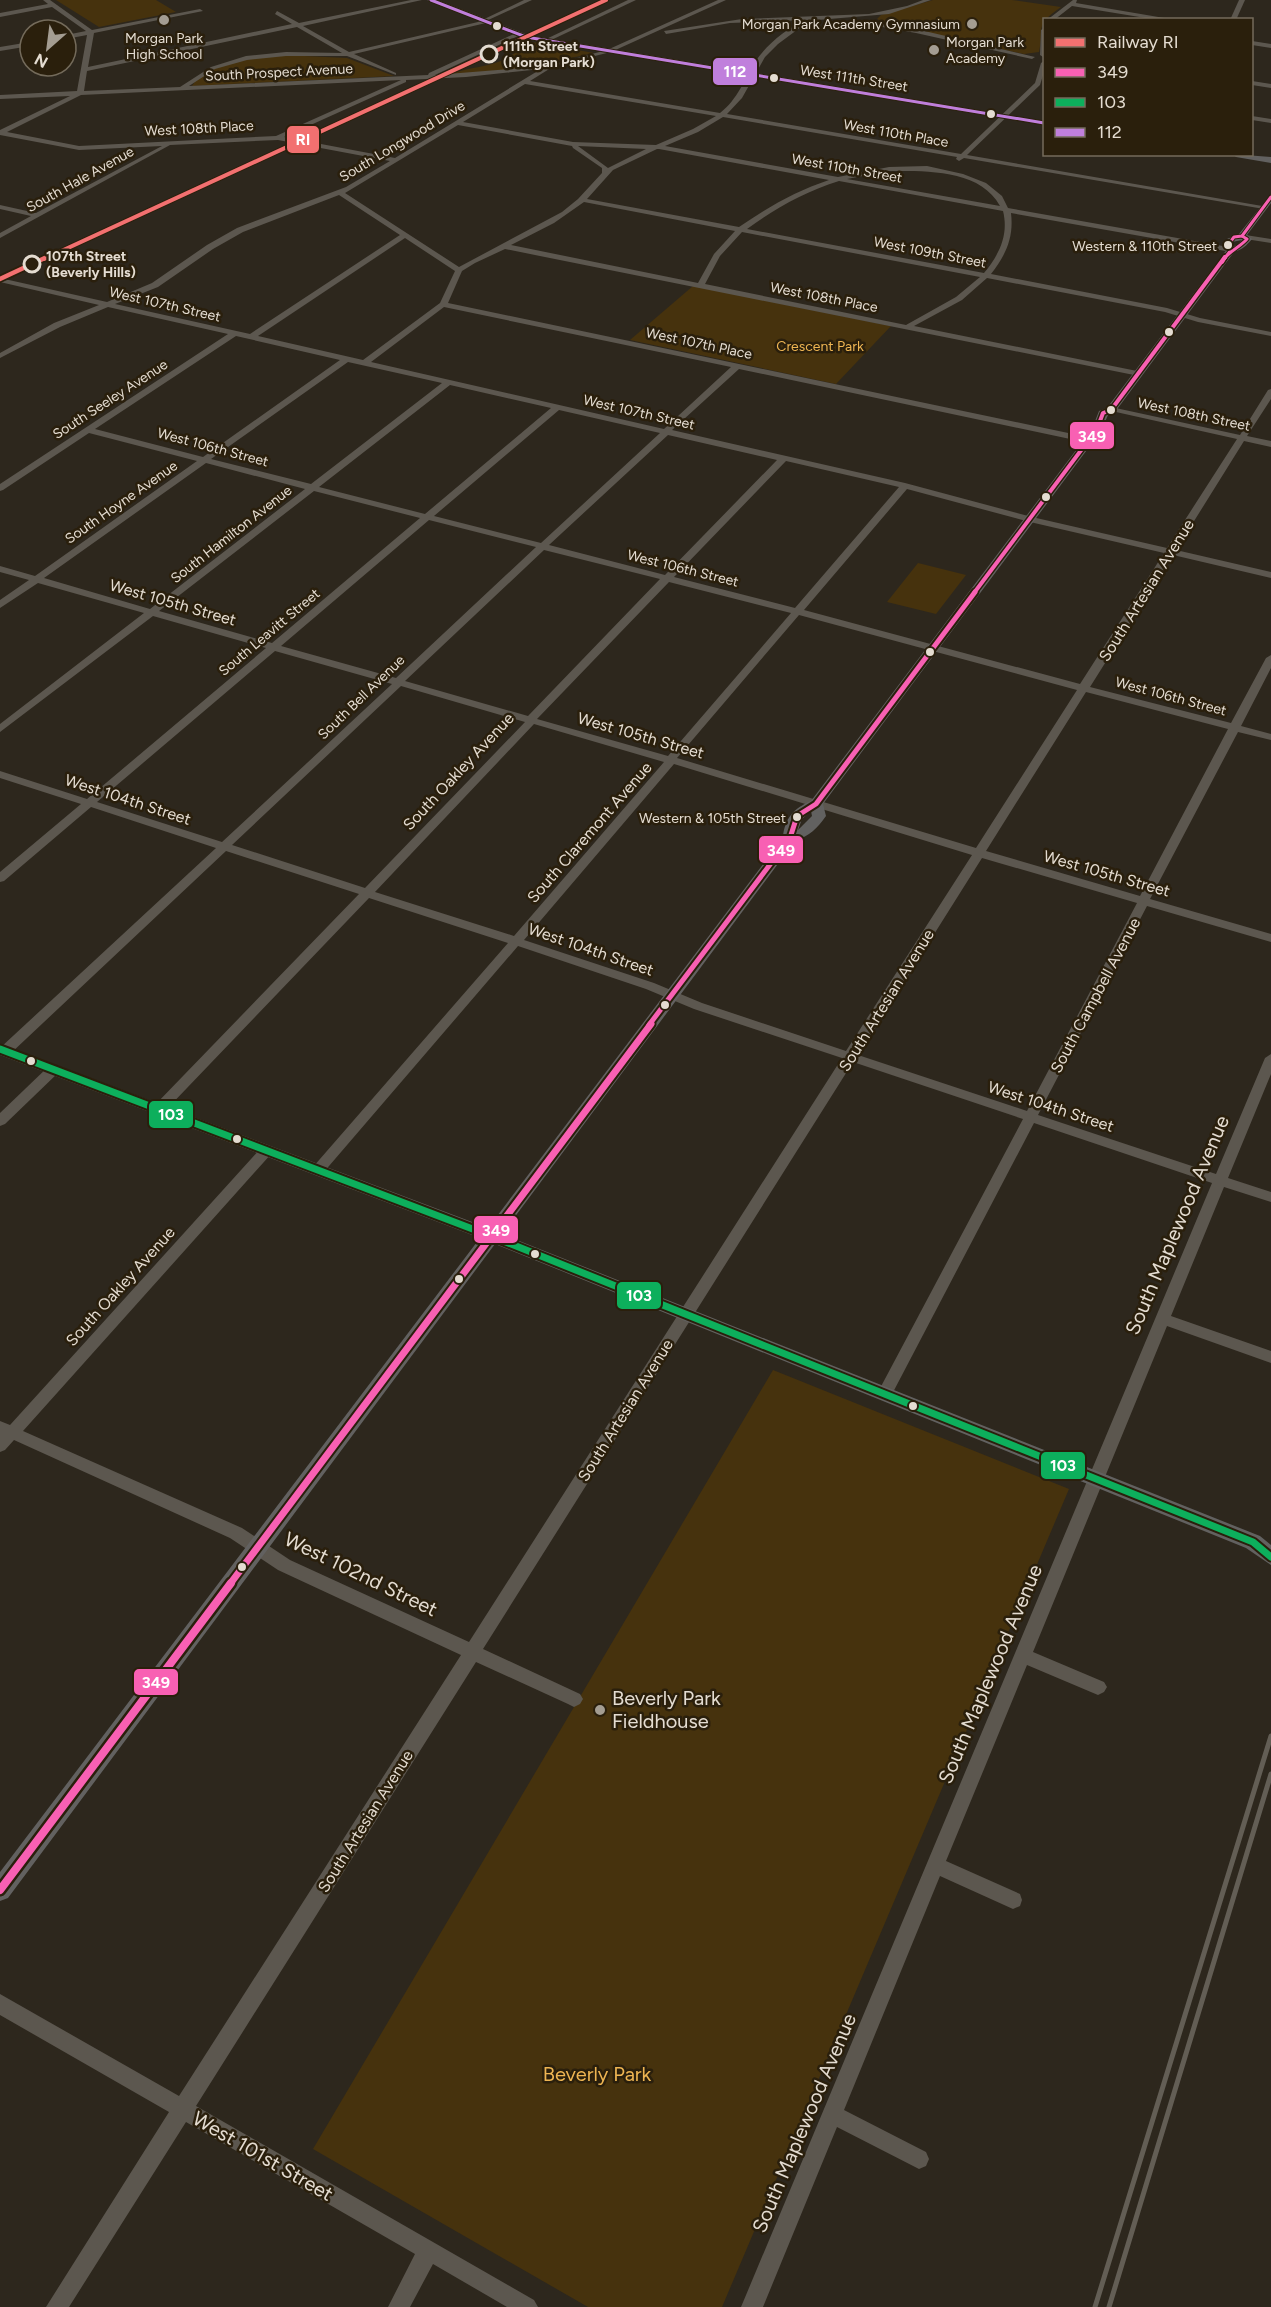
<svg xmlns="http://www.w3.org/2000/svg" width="1271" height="2307" font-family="Figtree,sans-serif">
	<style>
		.green { fill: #46320d }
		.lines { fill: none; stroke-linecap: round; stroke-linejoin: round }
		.minor { fill: #5c574f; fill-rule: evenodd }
		.major { fill: #626160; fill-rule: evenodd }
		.rail { stroke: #635e55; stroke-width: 5 }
		.bus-1-far4-casing { stroke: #2a1f0c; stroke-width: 5 }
		.bus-1-far3-casing { stroke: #2a1f0c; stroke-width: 7 }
		.bus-1-far2-casing { stroke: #2a1f0c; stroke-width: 9 }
		.bus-1-far1-casing { stroke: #2a1f0c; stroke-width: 11 }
		.bus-1-casing { stroke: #2a1f0c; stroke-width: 13 }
		.bus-2-casing { stroke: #2a1f0c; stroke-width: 11 }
		.bus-3-casing { stroke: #2a1f0c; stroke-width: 5 }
		.bus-1-far4 { stroke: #f860b3; stroke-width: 3 }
		.bus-1-far3 { stroke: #f860b3; stroke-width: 4 }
		.bus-1-far2 { stroke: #f860b3; stroke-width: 5 }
		.bus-1-far1 { stroke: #f860b3; stroke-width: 7 }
		.bus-1 { stroke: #f860b3; stroke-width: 8 }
		.bus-2 { stroke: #0daf5c; stroke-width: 7 }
		.bus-3 { stroke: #c07fdc; stroke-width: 3 }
		.rail-1-far1-casing { stroke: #2a1f0c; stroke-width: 6 }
		.rail-1-casing { stroke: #2a1f0c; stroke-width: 8 }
		.rail-1-far1 { stroke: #f27070; stroke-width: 4 }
		.rail-1 { stroke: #f27070; stroke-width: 4.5 }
		.poi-dot { fill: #a49d92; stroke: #2a1f0c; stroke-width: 2 }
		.bus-dot { fill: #e4dcd1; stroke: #2a1f0c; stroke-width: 2 }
		.stop-dot { fill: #2a1f0c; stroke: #e4dcd1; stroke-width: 3 }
		.labels { text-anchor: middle; stroke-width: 5; stroke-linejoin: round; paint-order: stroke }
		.far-poi-label { font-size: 14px; fill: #e4dcd1; stroke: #2a1f0c; text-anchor: end }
		.far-stop-label { font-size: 14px; font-weight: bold; fill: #e4dcd1; stroke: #2a1f0c; text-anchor: start }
		.far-street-label { font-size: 14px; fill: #e4dcd1; stroke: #2a1f0c }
		.bus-label { font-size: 14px; fill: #e4dcd1; stroke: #2a1f0c; text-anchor: end }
		.far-park-label { font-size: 14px; fill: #eeb552; stroke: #2a1f0c }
		.street-label { font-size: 16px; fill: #e4dcd1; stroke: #2a1f0c }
		.near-street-label { font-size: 20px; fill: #e4dcd1; stroke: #2a1f0c }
		.near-poi-label { font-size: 20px; fill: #e4dcd1; stroke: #2a1f0c; text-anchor: start }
		.near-park-label { font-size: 20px; fill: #eeb552; stroke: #2a1f0c }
		.line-badge { stroke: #2a1f0c; stroke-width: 2 }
		.badge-label { font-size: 16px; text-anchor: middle; font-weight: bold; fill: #fff }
	</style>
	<rect width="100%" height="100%" fill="#2d271d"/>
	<g class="green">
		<path d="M56,0H156L176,12L99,27Z"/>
		<path d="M933,0H1012L1061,7C1033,27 1045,26 1039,52L1024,54L887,24L877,19L881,15Z"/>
		<path d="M532,42L594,53L525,68L449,75C465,68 479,68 495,63C507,60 521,48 532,42Z"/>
		<path d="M283,55L347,58L394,76L192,86C209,60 256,59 283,55Z"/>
		<path d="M693,286L891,326L836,384L630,340Z"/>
		<path d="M918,563L966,575L936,614L887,602Z"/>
		<path d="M773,1370L1069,1489L722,2307H588L313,2149Z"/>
	</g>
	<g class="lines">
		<g class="minor">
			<path d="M43,0H50L92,30L200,9L203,11L94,33L88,67L292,24L275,14L277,11L299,23L411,0H422L303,26L349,52L478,22L524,0H532L486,21V23L354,54L396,73V75L347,56H286L247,60L215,69L189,86L428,75L429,73L516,33L518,36L435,75L546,66L607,50L718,0H726L611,52L554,66L530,81L720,113C738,99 744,80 755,62C768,43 786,29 806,20L730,23L666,34L664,31L742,19L869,14L907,6L923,0H931L889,14L817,20L801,27L778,44L765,57L742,98L727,114L961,154L1035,83L1041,63L1044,61V72L1040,85L967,155L1268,207L1264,209L964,158L959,161L956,159L957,157L723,117L698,132L665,146L838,177L889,167L927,166L963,174L986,183L1002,196L1008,208L1234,248L1235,250L1231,252L1011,213C1014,237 1006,255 991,274L1167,308L1200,318L1271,332V336L1198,322L1165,312L987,278L962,300L914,326L1142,372V376H1139L505,249L475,263L462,271L448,303L1092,438L1093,440L1089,443L739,369L672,430L905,483L1032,517L1167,548L1237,439L1107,410L1111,407L1240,435L1268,390L1271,389V399L1247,436L1271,441V447L1244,441L1176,550L1271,572V578L1173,555L1090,687L1231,723L1266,658L1271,655V668L1241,726L1271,734V740L1238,732L1150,899L1271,934V942L1147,906L1038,1115L1216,1174L1265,1058L1271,1054V1074L1228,1178L1271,1192V1202L1224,1187L1171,1316L1271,1351V1363L1167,1326L1033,1652L1104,1682L1107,1687L1104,1692L1098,1695L1027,1665L946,1861L1020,1894L1022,1900L1020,1906L1013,1909L940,1876L844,2110L926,2152L929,2159L926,2166L919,2169L837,2127L763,2307H741L1212,1183L1034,1123L890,1398L885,1400L880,1398L877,1394L1023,1119L853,1062L483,1649L580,1694L583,1699L580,1704L574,1707L568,1704L476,1662L196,2106L534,2300L538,2307H507L433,2264L410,2307H388L415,2254L186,2122L69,2307H46L169,2112L0,2015V1994L179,2096L461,1655L278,1570L230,1538L14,1440L5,1450L0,1452V1421L10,1425L262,1147H272L274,1150L272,1153L23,1431L242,1528L290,1560L469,1642L842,1058L694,1009L646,989L518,946L323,1173H313L311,1170L313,1167L508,943L369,898L164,1112H154L152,1109L154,1106L359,894L226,851L10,1054H0V1048L216,848L91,807L4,881L0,882V872L81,804L0,778V771L87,799L266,648L153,616L0,732V724L144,613L38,583L0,608V600L29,580L0,572V566L35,576L197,461L89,433L3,490L0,491V484L228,334L108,307L60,327L0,358V353L54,323L99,305L0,282V278L107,302L152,283L207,245L237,228L346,187L390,161L278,140L170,145L0,238V233L31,216L0,209V205L36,213L162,146L79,150L0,135V130L70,96L0,99V95L77,91L87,35L66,39V35L86,31L52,7L0,17V13L48,4ZM297,27L342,53L286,52L246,56L211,67L180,87L84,91L87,71ZM541,69L395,158L284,137L406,82V80L466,77ZM401,80L276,136L79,146L7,132L81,95ZM525,84L716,116L693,129L656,145L573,142L463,122ZM458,125L572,146L573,148L602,168V173L578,199L562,212L459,267L345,193ZM578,146L646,149L608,168ZM657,149H659L829,180C796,191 768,207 739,227L587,199L613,170ZM889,171C926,171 980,169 1000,206L847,179ZM839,181L1003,211C1009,235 999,255 984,273L747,229C776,208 804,192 839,181ZM339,195L400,235L250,334L115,304L158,287L213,249L243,232ZM584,202L735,231L714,254L698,283L511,245L554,223ZM742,232L980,277L956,297L906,325L705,284L720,256ZM405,238L455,271L440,303L363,360L258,336ZM444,307L731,367L664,429L371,362ZM236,336L340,360L203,457L95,429ZM348,362L442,383L311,484L211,459ZM450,385L551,408L425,514L319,487ZM559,410L660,433L541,543L434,516ZM668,435L777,460L665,575L549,545ZM786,461L899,487L795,608L674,577ZM206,463L305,489L150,609L44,578ZM907,489L1030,522L1164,553L1080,684L804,610ZM314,491L420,518L272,643L159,611ZM429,520L536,547L396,678L281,646ZM544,550L660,579L528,716L405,681ZM669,582L791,613L668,756L537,719ZM799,615L1077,690L976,848L677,758ZM275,651L392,684L222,842L97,802ZM401,686L525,722L365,888L232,845ZM1086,692L1228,729L1140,896L986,851ZM534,724L664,762L514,936L375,892ZM674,764L972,855L846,1051L702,1003L654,983L524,940ZM982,858L1137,903L1027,1111L858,1055Z"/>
			<path d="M628,0H636L547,42L542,41Z"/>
			<path d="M1073,0H1077L1076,3L1176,20H1158L1072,6L1054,20H1047Z"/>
			<path d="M1239,0H1245L1236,20H1230Z"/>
			<path d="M862,20L916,29L1035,57L1032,59L916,33L860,23Z"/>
			<path d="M1044,28V56L1043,57L1040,55L1041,30Z"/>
			<path d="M1252,41L1271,44V48L1252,45Z"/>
			<path d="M30,42V46L0,51V47Z"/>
			<path d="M1252,81L1271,84V88L1252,85Z"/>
			<path d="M1252,116L1271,119V123L1252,120Z"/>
			<path d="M1239,234L1271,239V243L1239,238Z"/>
			<path d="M54,1065L60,1069L59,1072L5,1124L0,1126V1113L49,1066Z"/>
		</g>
		<g class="major">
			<path d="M427,0H437L528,35L1044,121V125L526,39Z"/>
			<path d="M1232,154L1271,157V163L1236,157Z"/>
			<path d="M1271,194V203L1247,235L1252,239C1246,246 1243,249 1234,252L1115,412L1108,415L1101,431L823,804L826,816C817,829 810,835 795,841L502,1234L1260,1536L1271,1545V1565L1246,1548L495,1244L8,1898L0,1901V1872L480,1238L0,1055V1044L488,1228L783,838C784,819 794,808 811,801L1092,429L1099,411L1107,408L1228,248L1237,245L1242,240L1232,242L1227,239L1239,234ZM811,811L812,816L798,830L802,819Z"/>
		</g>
		<g class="rail">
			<path d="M1095,2307L1271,1736"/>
			<path d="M1109,2307L1271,1774"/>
		</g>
		<g class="bus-1-far4-casing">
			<g id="bus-1-far4">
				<path d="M1224,259L1231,250L1228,245L1234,237L1242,236L1271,197"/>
				<path d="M1224,259C1231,250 1240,247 1247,239L1242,236"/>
			</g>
		</g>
		<g class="bus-1-far3-casing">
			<g id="bus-1-far3">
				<path d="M1222,262L1225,257"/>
				<path d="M974,593L1097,429L1103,413L1111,410L1225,257"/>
			</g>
		</g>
		<g class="bus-1-far2-casing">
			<path id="bus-1-far2" d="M649,1025L790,838L797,816L816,804L975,592"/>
		</g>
		<g class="bus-1-far1-casing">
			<path id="bus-1-far1" d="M230,1584L651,1024"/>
		</g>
		<g class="bus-1-casing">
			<path id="bus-1" d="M0,1890L231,1583"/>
		</g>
		<g class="bus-2-casing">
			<path id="bus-2" d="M0,1049L491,1236L1253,1542L1271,1557"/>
		</g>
		<g class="bus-3-casing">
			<path id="bus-3" d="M431,0L526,37L1044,123"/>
		</g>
		<use href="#bus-1-far4" class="bus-1-far4"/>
		<use href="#bus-1-far3" class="bus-1-far3"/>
		<use href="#bus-1-far2" class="bus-1-far2"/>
		<use href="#bus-1-far1" class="bus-1-far1"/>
		<use href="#bus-1" class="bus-1"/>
		<use href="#bus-2" class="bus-2"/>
		<use href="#bus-3" class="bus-3"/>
		<g class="rail-1-far1-casing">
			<path id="rail-1-far1" d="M44,259L606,0"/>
		</g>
		<g class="rail-1-casing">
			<path id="rail-1" d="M0,279L47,257"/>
		</g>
		<use href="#rail-1-far1" class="rail-1-far1"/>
		<use href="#rail-1" class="rail-1"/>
	</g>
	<g class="poi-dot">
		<circle cx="164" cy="20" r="6"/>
		<circle cx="972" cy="24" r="6"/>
		<circle cx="934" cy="50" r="6"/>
		<circle cx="600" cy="1710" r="6"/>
	</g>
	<g class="bus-dot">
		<circle cx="497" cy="26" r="5"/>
		<circle cx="774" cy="78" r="5"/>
		<circle cx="991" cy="114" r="5"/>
		<circle cx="1228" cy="245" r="5"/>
		<circle cx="1169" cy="332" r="5"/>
		<circle cx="1111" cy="410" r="5"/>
		<circle cx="1046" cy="497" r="5"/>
		<circle cx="930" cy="652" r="5"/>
		<circle cx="797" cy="817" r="5"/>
		<circle cx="665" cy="1005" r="5"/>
		<circle cx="31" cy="1061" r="5"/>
		<circle cx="237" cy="1139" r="5"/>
		<circle cx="535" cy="1254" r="5"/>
		<circle cx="459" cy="1279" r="5"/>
		<circle cx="913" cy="1406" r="5"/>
		<circle cx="242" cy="1567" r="5"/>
	</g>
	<g class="stop-dot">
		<circle cx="489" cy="54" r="8"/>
		<circle cx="32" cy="264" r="8"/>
	</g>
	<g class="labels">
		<g class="far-poi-label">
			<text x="960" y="29">Morgan Park Academy Gymnasium</text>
			<text x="164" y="43" text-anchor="middle">Morgan Park<tspan x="164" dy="16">High School</tspan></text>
			<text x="946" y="47" text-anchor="start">Morgan Park<tspan x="946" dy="16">Academy</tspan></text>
		</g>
		<g class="far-stop-label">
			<text x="503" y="51">111th Street<tspan x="503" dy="16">(Morgan Park)</tspan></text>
			<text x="46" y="261">107th Street<tspan x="46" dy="16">(Beverly Hills)</tspan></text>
		</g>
		<g class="far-street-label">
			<text transform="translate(279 72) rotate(-3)" y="5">South Prospect Avenue</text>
			<text transform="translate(854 78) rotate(9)" y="5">West 111th Street</text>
			<text transform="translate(199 128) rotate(-3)" y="5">West 108th Place</text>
			<text transform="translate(896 133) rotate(10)" y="5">West 110th Place</text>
			<text transform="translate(402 141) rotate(-31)" y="5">South Longwood Drive</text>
			<text transform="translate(847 168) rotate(10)" y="5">West 110th Street</text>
			<text transform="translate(80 179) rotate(-29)" y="5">South Hale Avenue</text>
			<text transform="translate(930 252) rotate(11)" y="5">West 109th Street</text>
			<text transform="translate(824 297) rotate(11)" y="5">West 108th Place</text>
			<text transform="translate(165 304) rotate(13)" y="5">West 107th Street</text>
			<text transform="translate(699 343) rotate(12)" y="5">West 107th Place</text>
			<text transform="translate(110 399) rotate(-33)" y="5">South Seeley Avenue</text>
			<text transform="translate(639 412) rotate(13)" y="5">West 107th Street</text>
			<text transform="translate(1194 414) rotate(12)" y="5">West 108th Street</text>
			<text transform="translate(213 447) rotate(15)" y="5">West 106th Street</text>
			<text transform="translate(121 502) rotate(-35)" y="5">South Hoyne Avenue</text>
			<text transform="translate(231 534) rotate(-38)" y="5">South Hamilton Avenue</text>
			<text transform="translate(683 568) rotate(14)" y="5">West 106th Street</text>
			<text transform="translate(269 632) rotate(-40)" y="5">South Leavitt Street</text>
			<text transform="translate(1171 696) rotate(15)" y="5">West 106th Street</text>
			<text transform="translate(361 697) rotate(-44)" y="5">South Bell Avenue</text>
		</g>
		<g class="bus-label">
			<text x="1217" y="251">Western &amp; 110th Street</text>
			<text x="786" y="823">Western &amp; 105th Street</text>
		</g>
		<g class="far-park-label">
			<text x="820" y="351">Crescent Park</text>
		</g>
		<g class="street-label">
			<text transform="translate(1146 590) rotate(-58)" y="6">South Artesian Avenue</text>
			<text transform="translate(173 602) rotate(16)" y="6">West 105th Street</text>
			<text transform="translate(641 735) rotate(16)" y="6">West 105th Street</text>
			<text transform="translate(458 771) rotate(-47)" y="6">South Oakley Avenue</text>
			<text transform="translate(128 799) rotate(18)" y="6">West 104th Street</text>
			<text transform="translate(589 832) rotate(-49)" y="6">South Claremont Avenue</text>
			<text transform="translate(1107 873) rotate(16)" y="6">West 105th Street</text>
			<text transform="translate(591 949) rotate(19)" y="6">West 104th Street</text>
			<text transform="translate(1095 995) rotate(-62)" y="6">South Campbell Avenue</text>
			<text transform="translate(886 1000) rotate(-58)" y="6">South Artesian Avenue</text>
			<text transform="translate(1051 1106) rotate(18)" y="6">West 104th Street</text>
			<text transform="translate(120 1286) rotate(-48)" y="6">South Oakley Avenue</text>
			<text transform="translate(625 1410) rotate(-58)" y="6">South Artesian Avenue</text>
			<text transform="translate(365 1821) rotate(-58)" y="6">South Artesian Avenue</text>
		</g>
		<g class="near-street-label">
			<text transform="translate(1177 1225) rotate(-67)" y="7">South Maplewood Avenue</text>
			<text transform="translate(361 1574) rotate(26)" y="7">West 102nd Street</text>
			<text transform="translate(990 1674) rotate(-67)" y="7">South Maplewood Avenue</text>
			<text transform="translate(804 2123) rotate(-67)" y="7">South Maplewood Avenue</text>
			<text transform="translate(263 2156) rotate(30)" y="7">West 101st Street</text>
		</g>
		<g class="near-poi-label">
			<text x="612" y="1705">Beverly Park<tspan x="612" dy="23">Fieldhouse</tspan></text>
		</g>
		<g class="near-park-label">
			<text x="597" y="2081">Beverly Park</text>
		</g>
	</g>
	<g class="line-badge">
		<rect x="712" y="57" width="46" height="29" rx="6" fill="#c07fdc"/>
		<rect x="286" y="125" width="34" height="29" rx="6" fill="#f27070"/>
		<rect x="1069" y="421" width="46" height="29" rx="6" fill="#f860b3"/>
		<rect x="758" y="835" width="46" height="29" rx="6" fill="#f860b3"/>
		<rect x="148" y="1100" width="46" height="29" rx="6" fill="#0daf5c"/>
		<rect x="473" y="1215" width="46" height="29" rx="6" fill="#f860b3"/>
		<rect x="616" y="1281" width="46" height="29" rx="6" fill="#0daf5c"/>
		<rect x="1040" y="1451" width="46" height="29" rx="6" fill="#0daf5c"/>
		<rect x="133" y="1668" width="46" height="28" rx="6" fill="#f860b3"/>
	</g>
	<g class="badge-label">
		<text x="735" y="77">112</text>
		<text x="303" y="145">RI</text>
		<text x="1092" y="442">349</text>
		<text x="781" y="856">349</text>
		<text x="171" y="1120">103</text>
		<text x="496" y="1236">349</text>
		<text x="639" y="1301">103</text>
		<text x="1063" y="1471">103</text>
		<text x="156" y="1688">349</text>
	</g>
	<rect x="1043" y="18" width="210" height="138" fill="#2a1f0c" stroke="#746b5b" stroke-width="1.5"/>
	<rect x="1055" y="38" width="30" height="9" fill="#f27070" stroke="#746b5b" stroke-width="1.5"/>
	<text x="1097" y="48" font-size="18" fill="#e4dcd1">Railway RI</text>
	<rect x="1055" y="68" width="30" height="9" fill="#f860b3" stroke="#746b5b" stroke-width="1.5"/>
	<text x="1097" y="78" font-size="18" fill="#e4dcd1">349</text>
	<rect x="1055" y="98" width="30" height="9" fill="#0daf5c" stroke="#746b5b" stroke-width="1.5"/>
	<text x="1097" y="108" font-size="18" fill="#e4dcd1">103</text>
	<rect x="1055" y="128" width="30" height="9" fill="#c07fdc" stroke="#746b5b" stroke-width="1.5"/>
	<text x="1097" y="138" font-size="18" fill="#e4dcd1">112</text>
	<g transform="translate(48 48) rotate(208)"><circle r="28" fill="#2a1f0c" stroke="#746b5b" stroke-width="1.5"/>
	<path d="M0-4.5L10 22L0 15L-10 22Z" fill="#a49d92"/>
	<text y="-9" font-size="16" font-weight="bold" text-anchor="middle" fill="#e4dcd1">N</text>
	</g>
</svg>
